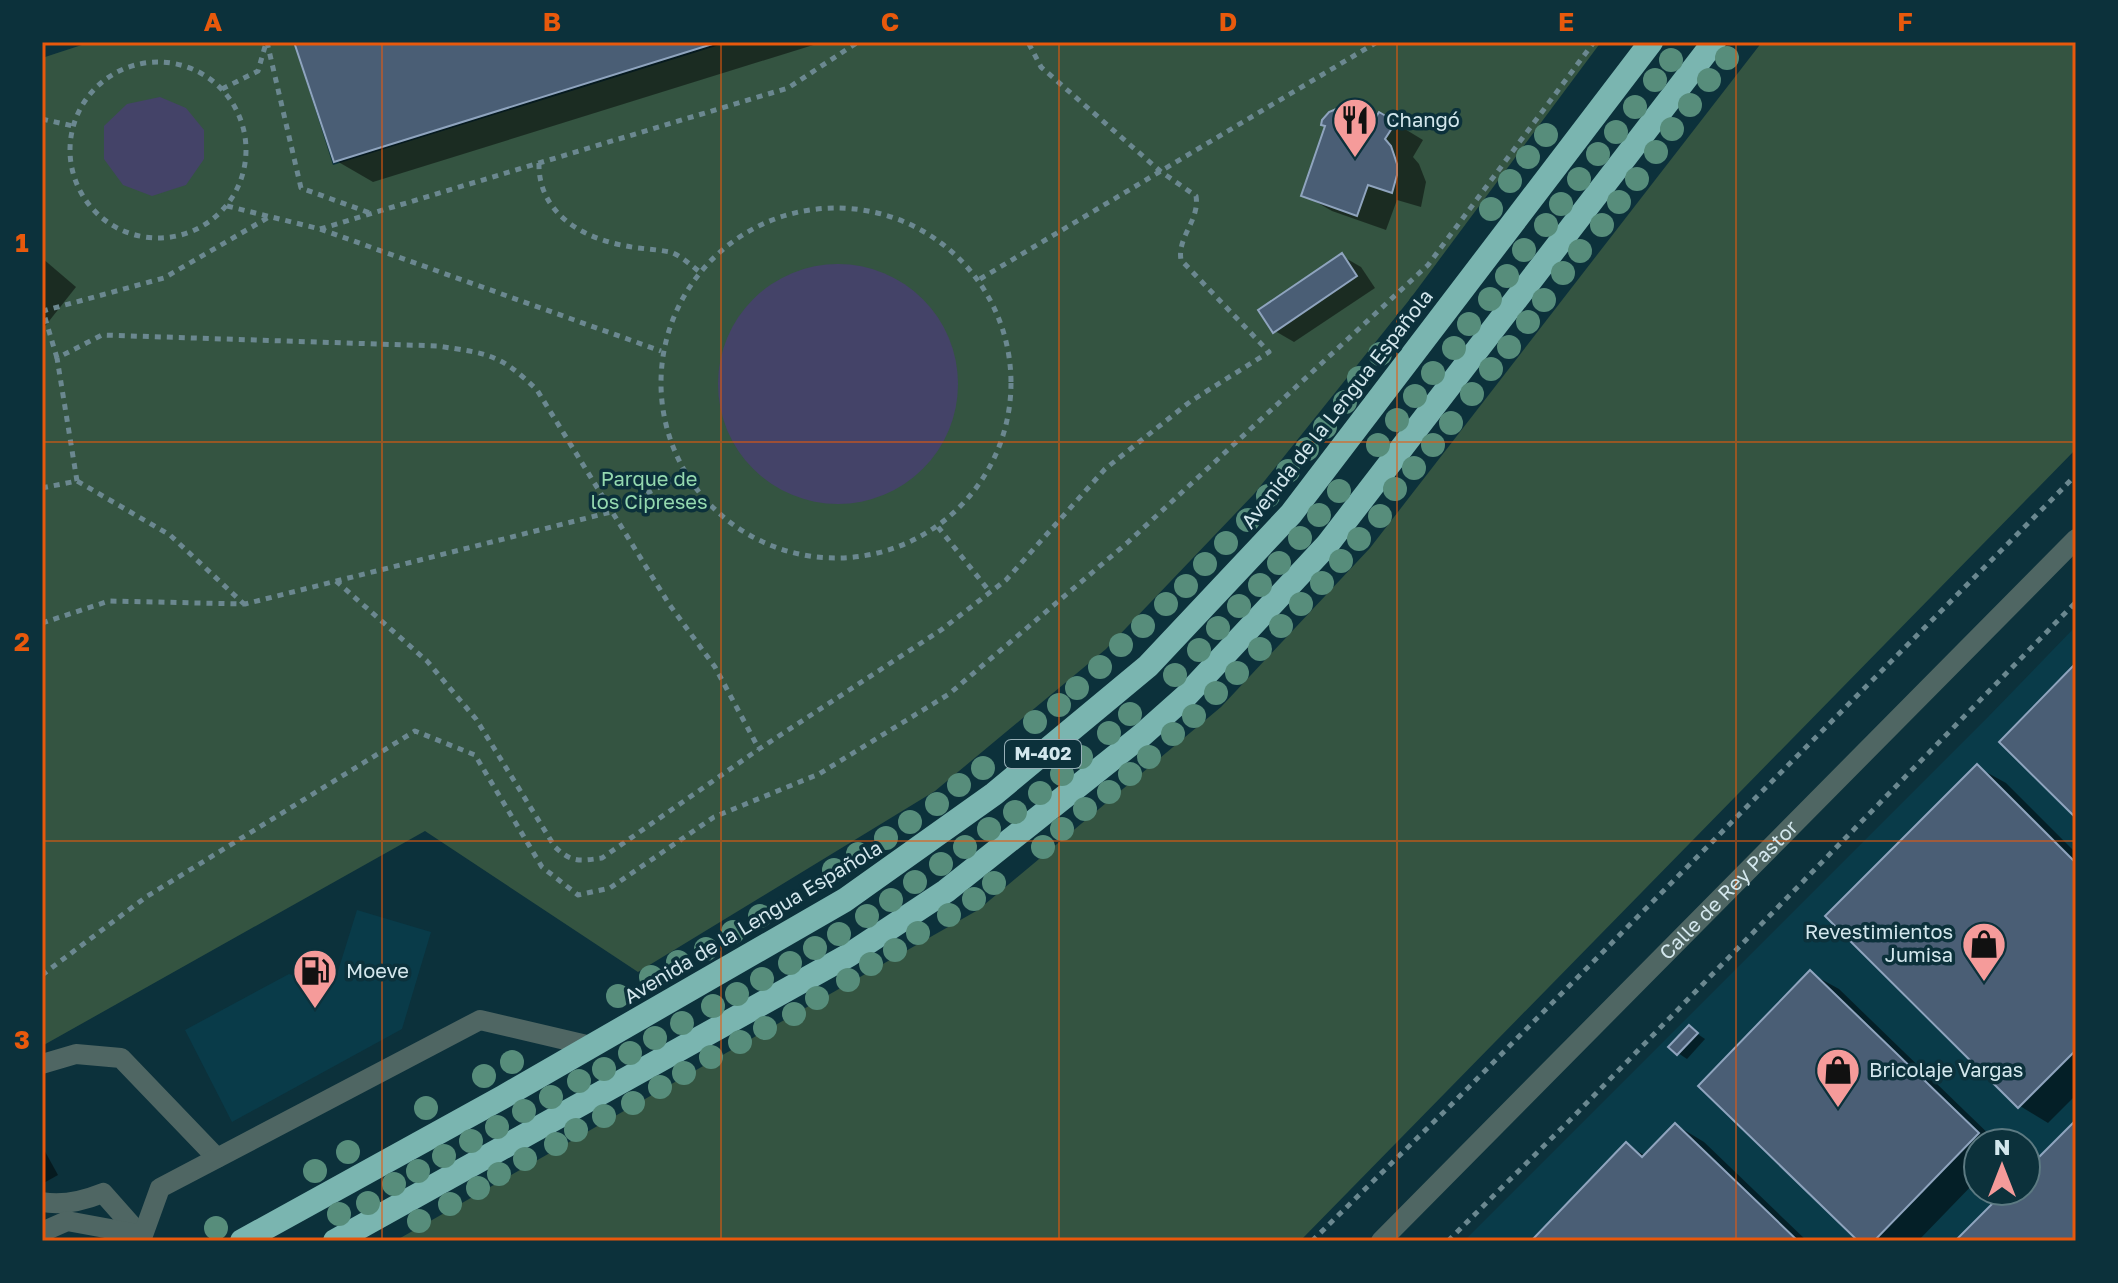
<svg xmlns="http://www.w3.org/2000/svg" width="2118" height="1283" font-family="'Golos Text',sans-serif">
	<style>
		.built { fill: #093b49; fill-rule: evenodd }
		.green { fill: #345441 }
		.water { fill: #444368 }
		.shadow { fill: #0007 }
		.building { fill: #4a5e75; stroke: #8fa4be; stroke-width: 2 }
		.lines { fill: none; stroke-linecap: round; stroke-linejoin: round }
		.path { stroke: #6b8890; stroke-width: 5; stroke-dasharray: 6 6; stroke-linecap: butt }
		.minor { stroke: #4f6663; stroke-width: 20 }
		.highway { stroke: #7ab5b0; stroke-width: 24 }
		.tree { fill: #578d7b }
		.grid { fill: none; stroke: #e8590c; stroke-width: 2; stroke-opacity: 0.55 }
		.labels { text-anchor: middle; stroke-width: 7; stroke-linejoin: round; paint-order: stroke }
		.shield { fill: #0c313b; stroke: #97b0b8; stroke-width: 2 }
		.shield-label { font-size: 18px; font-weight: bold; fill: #d3e7ed }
		.poi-label { font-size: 20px; fill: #d3e7ed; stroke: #0c313b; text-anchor: start }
		.street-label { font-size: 20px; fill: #d3e7ed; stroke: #0c313b }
		.park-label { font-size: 20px; fill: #94d9af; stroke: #0c313b }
		.neatline { fill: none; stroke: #e8590c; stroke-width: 3 }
		.grid-label { font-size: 26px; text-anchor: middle; font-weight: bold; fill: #e8590c }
	</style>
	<rect width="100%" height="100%" fill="#0c313b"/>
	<g class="built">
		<path d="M2076,626V1241H1464L1988,717ZM1978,1143H2026V1191H1978Z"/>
		<path d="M357,910L431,932L402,1029L232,1122L185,1030L289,974L315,982L321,991L334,984Z"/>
	</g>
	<g class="green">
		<path d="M91,42H294L333,165L729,42H1601L1410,299L1254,494L1106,649L935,791L638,972L425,831L42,1046V58Z"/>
		<path d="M1762,42H2076V449L1300,1241H395L978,910L1221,707L1370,548Z"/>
	</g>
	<g class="water">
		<path d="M160,97L186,108L204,130V159L186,185L152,196L123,185L104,159V126L127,104Z"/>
		<circle cx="838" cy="384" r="120"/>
	</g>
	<g class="shadow">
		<path d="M296,42H823L373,182L335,160Z"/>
		<path d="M1344,110L1372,126L1380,114L1423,140L1413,157L1419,164L1426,182L1421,207L1397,200L1386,230L1332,211L1304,195Z"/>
		<path d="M1342,256L1361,267L1375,288L1294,342L1275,331Z"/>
		<path d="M42,258L76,287L42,330Z"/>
		<path d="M1977,767L2006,783L2076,853V1095L2048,1123L2020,1106Z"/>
		<path d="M1810,973L1839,989L1998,1143H1978V1179L1918,1241H1861Z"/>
		<path d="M1689,1028L1705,1039L1687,1059L1678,1053Z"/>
		<path d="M1676,1125L1704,1142L1807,1241H1534L1627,1145L1646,1156Z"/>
		<path d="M42,1146L58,1175L42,1184Z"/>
	</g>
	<g class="building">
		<path d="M294,42H719L334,162Z"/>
		<path d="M1341,107L1369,129L1379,112L1396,122L1385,139L1391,146L1397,164V175L1392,193L1368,185L1357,216L1301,196L1325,126L1321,125L1322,120L1329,112Z"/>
		<path d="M1342,253L1357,276L1273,333L1258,310Z"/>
		<path d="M2076,663V818L1999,742Z"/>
		<path d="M1977,764L2076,863V1050L2018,1108L1825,916Z"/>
		<path d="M1810,970L1979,1133L1874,1241H1858L1698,1086Z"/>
		<path d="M1689,1025L1698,1033L1677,1055L1668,1047Z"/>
		<path d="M2076,1120V1241H1955L2005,1191H2026V1170Z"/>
		<path d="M1675,1123L1798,1241H1531L1626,1142L1642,1157Z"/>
	</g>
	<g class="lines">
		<g class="path">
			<path d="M267,42L301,188L370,213"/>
			<circle cx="158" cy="150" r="88"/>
			<path d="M222,89L258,71L266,43"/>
			<path d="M42,119L73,126"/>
			<path d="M539,163C538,213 582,238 626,246C640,249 655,249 670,252C680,255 692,266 701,273"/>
			<path d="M227,206L320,229L661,351"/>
			<circle cx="836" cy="383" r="175"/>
			<path d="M320,229L788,88L858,42"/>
			<path d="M980,279L1377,42"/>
			<path d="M57,358L43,311L164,278L269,217"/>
			<path d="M77,481L57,358L102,335L438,346C488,354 499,353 537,390L669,604L715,667L759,749"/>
			<path d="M42,488L77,481L170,535L244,604"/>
			<path d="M938,527L990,592"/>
			<path d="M336,581L427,661L476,719L555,847C572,863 580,861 602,858L759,749L941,630L1006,580L1105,469L1191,401L1269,352L1181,260C1177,237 1200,220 1196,196L1160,171L1041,67L1028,42"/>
			<path d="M42,623L109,601L245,604L611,512L684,474"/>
			<path d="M42,975L146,897L415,731L475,755L542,867L578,895L610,888L714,817L819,774L949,694L1127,543L1428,265L1594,42"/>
			<path d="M1312,1241L1450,1106L2076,475"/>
			<path d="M1448,1241L1573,1117L2076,602"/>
		</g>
		<g class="minor">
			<path d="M42,1064L76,1054L121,1058L217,1158"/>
			<path d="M42,1202C63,1206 83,1201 103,1193L142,1237"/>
			<path d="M42,1232L67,1221L143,1235L160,1188L480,1020L591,1046"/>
			<path id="s1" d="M1381,1241L2076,539"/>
		</g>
		<g class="highway">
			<path d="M242,1241L503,1097L845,900L994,794L1148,666L1291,514L1651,42"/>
			<path d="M335,1241L849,955L946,891L1141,736L1186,696L1327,545L1714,42"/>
		</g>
	</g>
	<g class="tree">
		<circle cx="1727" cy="58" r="12"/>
		<circle cx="1671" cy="60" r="12"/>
		<circle cx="1655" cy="80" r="12"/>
		<circle cx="1709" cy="80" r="12"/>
		<circle cx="1690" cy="105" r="12"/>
		<circle cx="1635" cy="107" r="12"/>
		<circle cx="1672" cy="129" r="12"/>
		<circle cx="1616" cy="132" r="12"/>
		<circle cx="1546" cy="135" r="12"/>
		<circle cx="1656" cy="152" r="12"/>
		<circle cx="1598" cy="154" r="12"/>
		<circle cx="1528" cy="157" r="12"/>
		<circle cx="1579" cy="179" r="12"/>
		<circle cx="1637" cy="179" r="12"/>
		<circle cx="1510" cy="181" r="12"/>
		<circle cx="1619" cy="202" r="12"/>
		<circle cx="1561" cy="204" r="12"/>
		<circle cx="1491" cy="209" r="12"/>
		<circle cx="1546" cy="225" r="12"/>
		<circle cx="1602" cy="225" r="12"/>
		<circle cx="1524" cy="250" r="12"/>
		<circle cx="1580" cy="251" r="12"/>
		<circle cx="1563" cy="273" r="12"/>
		<circle cx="1507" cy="276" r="12"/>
		<circle cx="1490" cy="299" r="12"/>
		<circle cx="1544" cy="300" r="12"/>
		<circle cx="1528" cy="322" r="12"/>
		<circle cx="1469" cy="324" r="12"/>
		<circle cx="1509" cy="347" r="12"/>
		<circle cx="1454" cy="348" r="12"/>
		<circle cx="1380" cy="354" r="12"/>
		<circle cx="1491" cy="369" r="12"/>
		<circle cx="1433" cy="373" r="12"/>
		<circle cx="1359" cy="378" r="12"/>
		<circle cx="1472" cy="394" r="12"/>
		<circle cx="1415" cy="396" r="12"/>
		<circle cx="1345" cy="402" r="12"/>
		<circle cx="1397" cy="420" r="12"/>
		<circle cx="1451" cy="423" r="12"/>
		<circle cx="1325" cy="427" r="12"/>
		<circle cx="1378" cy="445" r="12"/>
		<circle cx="1433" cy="445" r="12"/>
		<circle cx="1307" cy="449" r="12"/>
		<circle cx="1414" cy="468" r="12"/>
		<circle cx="1288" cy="471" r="12"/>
		<circle cx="1395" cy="489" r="12"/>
		<circle cx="1339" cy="491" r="12"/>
		<circle cx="1268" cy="496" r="12"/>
		<circle cx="1319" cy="515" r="12"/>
		<circle cx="1380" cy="516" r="12"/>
		<circle cx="1248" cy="520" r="12"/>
		<circle cx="1300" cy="538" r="12"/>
		<circle cx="1359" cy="539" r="12"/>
		<circle cx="1226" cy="543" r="12"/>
		<circle cx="1341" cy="561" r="12"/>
		<circle cx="1279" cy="563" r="12"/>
		<circle cx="1205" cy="564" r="12"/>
		<circle cx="1322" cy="583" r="12"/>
		<circle cx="1260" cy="585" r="12"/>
		<circle cx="1186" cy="586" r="12"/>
		<circle cx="1166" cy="604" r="12"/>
		<circle cx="1301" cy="604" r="12"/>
		<circle cx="1239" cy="606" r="12"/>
		<circle cx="1143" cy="626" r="12"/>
		<circle cx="1281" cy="626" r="12"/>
		<circle cx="1218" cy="628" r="12"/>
		<circle cx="1121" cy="645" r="12"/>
		<circle cx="1260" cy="649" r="12"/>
		<circle cx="1199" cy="650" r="12"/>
		<circle cx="1100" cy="667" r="12"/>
		<circle cx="1237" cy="673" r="12"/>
		<circle cx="1175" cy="675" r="12"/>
		<circle cx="1077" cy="688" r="12"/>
		<circle cx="1216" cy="693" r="12"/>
		<circle cx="1059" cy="705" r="12"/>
		<circle cx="1130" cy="714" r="12"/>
		<circle cx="1194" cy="716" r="12"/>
		<circle cx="1035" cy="722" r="12"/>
		<circle cx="1109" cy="733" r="12"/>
		<circle cx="1173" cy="734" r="12"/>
		<circle cx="1081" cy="757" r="12"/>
		<circle cx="1149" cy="757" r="12"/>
		<circle cx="983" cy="768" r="12"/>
		<circle cx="1062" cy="774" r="12"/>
		<circle cx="1130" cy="774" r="12"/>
		<circle cx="959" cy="785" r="12"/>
		<circle cx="1109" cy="792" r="12"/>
		<circle cx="1040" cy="793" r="12"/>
		<circle cx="937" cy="804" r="12"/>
		<circle cx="1085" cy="809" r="12"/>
		<circle cx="1015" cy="812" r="12"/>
		<circle cx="910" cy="822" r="12"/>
		<circle cx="989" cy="829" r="12"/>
		<circle cx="1062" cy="829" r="12"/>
		<circle cx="886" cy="838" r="12"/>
		<circle cx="965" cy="847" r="12"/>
		<circle cx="1043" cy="847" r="12"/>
		<circle cx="858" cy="854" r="12"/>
		<circle cx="941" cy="864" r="12"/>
		<circle cx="834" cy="870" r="12"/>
		<circle cx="915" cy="882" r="12"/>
		<circle cx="994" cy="883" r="12"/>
		<circle cx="974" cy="899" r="12"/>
		<circle cx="891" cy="900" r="12"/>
		<circle cx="949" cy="915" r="12"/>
		<circle cx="760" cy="916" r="12"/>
		<circle cx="867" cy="916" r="12"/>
		<circle cx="733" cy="932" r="12"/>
		<circle cx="918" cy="933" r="12"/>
		<circle cx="839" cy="934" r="12"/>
		<circle cx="815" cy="948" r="12"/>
		<circle cx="706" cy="949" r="12"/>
		<circle cx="895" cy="950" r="12"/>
		<circle cx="678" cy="962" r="12"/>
		<circle cx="790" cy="963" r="12"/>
		<circle cx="871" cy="964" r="12"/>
		<circle cx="651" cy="977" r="12"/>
		<circle cx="762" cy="979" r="12"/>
		<circle cx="848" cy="980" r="12"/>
		<circle cx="737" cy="994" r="12"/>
		<circle cx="618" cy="996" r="12"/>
		<circle cx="817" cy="998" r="12"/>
		<circle cx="713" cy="1006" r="12"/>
		<circle cx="794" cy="1014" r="12"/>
		<circle cx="682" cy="1023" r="12"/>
		<circle cx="765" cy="1028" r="12"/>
		<circle cx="655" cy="1038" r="12"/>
		<circle cx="740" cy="1042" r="12"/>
		<circle cx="630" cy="1053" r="12"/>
		<circle cx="711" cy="1057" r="12"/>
		<circle cx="512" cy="1062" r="12"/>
		<circle cx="604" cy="1069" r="12"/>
		<circle cx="684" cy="1073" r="12"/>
		<circle cx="484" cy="1076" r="12"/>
		<circle cx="579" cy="1081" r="12"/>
		<circle cx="660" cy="1087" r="12"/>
		<circle cx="551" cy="1097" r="12"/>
		<circle cx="633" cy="1103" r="12"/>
		<circle cx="426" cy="1108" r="12"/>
		<circle cx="524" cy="1111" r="12"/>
		<circle cx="604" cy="1116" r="12"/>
		<circle cx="497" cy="1127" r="12"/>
		<circle cx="576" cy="1130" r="12"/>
		<circle cx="471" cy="1141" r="12"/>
		<circle cx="556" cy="1144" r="12"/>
		<circle cx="348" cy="1152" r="12"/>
		<circle cx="444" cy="1156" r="12"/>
		<circle cx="525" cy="1159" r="12"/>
		<circle cx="315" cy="1171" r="12"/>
		<circle cx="418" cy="1171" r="12"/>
		<circle cx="499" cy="1174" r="12"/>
		<circle cx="394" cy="1184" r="12"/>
		<circle cx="478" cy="1188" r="12"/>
		<circle cx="368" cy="1203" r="12"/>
		<circle cx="450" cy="1204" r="12"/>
		<circle cx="339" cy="1214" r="12"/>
		<circle cx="419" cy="1221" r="12"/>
		<circle cx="216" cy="1228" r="12"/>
	</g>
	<path class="grid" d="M382,42V1241M721,42V1241M1059,42V1241M1397,42V1241M1736,42V1241M42,442H2076M42,841H2076"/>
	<defs>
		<g id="restaurant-pin" transform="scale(2.3)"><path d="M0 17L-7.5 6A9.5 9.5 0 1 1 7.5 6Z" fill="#f59b9a" stroke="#0c313b"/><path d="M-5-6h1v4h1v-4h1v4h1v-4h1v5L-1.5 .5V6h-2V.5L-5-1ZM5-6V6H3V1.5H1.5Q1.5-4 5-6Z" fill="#111"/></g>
		<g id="shop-pin" transform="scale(2.3)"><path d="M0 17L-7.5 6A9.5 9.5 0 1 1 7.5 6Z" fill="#f59b9a" stroke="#0c313b"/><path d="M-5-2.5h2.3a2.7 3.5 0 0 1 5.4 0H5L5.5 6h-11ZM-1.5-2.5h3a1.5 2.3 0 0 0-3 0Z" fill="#111"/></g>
		<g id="fuel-pin" transform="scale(2.3)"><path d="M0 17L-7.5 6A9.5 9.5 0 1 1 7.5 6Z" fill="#f59b9a" stroke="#0c313b"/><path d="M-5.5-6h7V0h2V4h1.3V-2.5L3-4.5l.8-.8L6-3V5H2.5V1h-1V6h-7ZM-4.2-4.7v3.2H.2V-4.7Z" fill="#111"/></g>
	</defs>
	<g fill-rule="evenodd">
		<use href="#restaurant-pin" x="1355" y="120"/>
		<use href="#shop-pin" x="1984" y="944"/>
		<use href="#fuel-pin" x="315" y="971"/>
		<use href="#shop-pin" x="1838" y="1070"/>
	</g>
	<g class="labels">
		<rect class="shield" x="1005" y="740" width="76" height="28" rx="6"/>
		<g class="shield-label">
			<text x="1043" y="760">M-402</text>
		</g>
		<g class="poi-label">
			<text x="1386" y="127">Changó</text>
			<text x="1953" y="939" text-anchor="end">Revestimientos<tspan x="1953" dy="23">Jumisa</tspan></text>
			<text x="346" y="978">Moeve</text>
			<text x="1869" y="1077">Bricolaje Vargas</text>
		</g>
		<g class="street-label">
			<text transform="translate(1337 409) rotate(-52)" y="7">Avenida de la Lengua Española</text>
			<text dy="7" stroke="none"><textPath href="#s1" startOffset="494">Calle de Rey Pastor</textPath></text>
			<text transform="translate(753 922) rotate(-31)" y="7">Avenida de la Lengua Española</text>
		</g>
		<g class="park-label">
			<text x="649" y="486">Parque de<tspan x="649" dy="23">los Cipreses</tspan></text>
		</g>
	</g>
	<rect width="2118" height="1283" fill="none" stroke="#0c313b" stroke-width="88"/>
	<g transform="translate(2002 1167)"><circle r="38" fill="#0c313b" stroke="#5c7a82" stroke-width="2"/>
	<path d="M0-6L14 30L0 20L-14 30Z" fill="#f59b9a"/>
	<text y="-12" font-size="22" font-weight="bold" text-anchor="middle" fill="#d3e7ed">N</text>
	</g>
	<rect x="44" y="44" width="2030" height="1195" class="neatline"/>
	<g class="grid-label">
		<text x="213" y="31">A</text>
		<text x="552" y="31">B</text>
		<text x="890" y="31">C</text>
		<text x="1228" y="31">D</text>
		<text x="1566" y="31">E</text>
		<text x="1905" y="31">F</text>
		<text x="22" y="252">1</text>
		<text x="22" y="651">2</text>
		<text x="22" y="1049">3</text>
	</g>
</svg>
